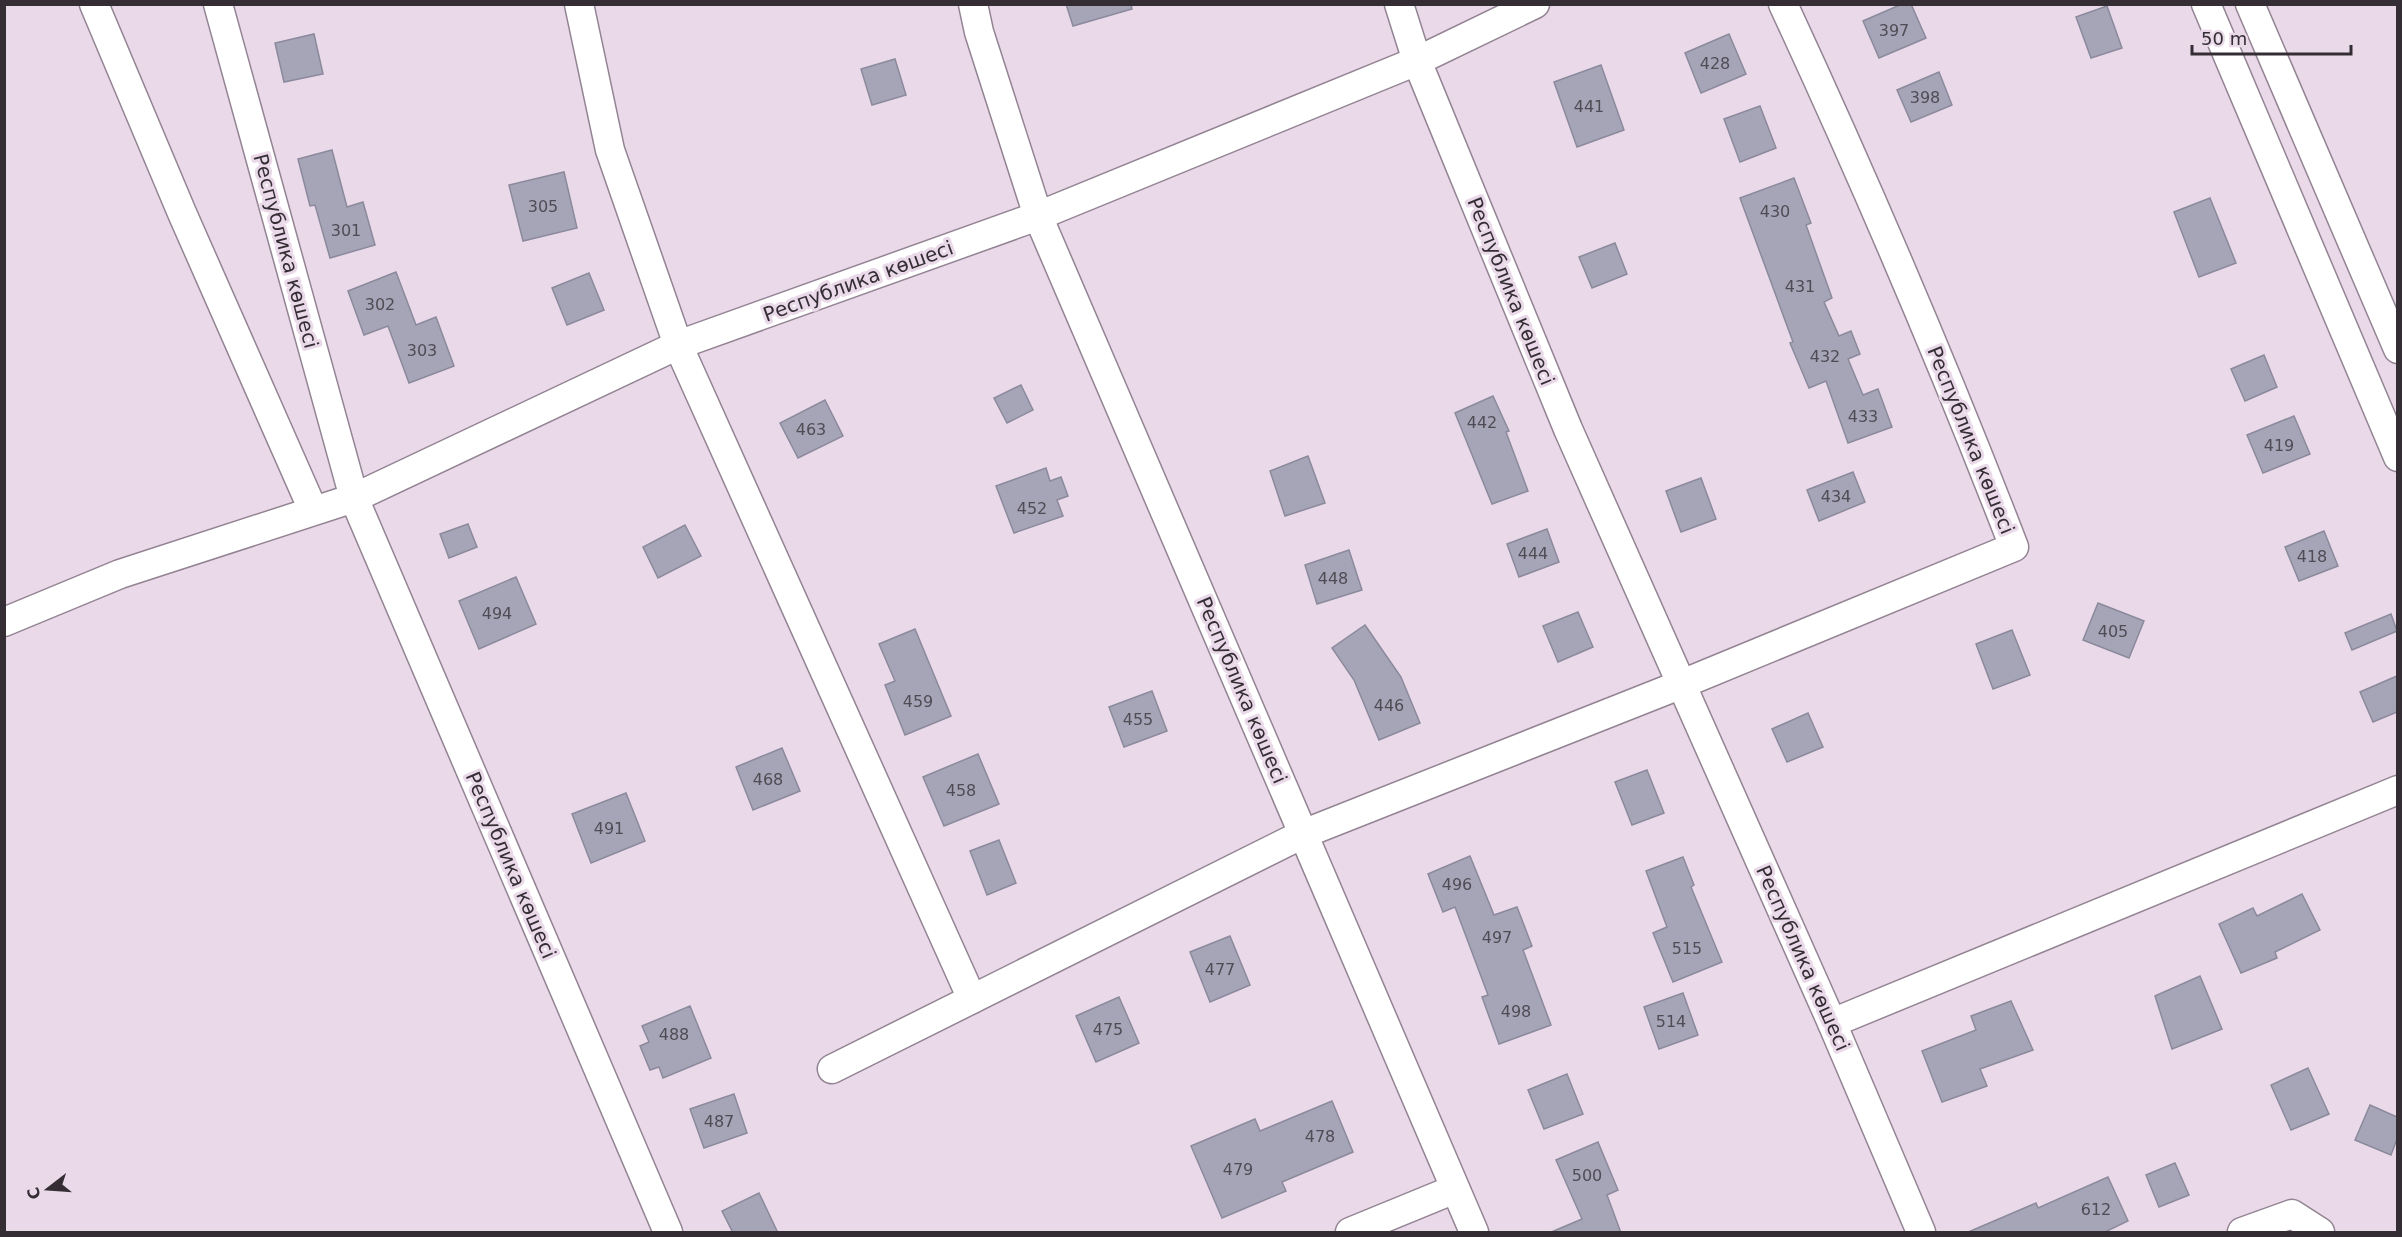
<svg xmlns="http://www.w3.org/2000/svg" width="2402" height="1237" font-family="'DejaVu Sans',sans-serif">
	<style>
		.building { fill: #a6a5b8; stroke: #8b8a9c; stroke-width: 1.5 }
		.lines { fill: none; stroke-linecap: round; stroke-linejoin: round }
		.minor-casing { stroke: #938493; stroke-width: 31 }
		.minor { stroke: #fff; stroke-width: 28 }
		.labels { text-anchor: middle; stroke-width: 6; stroke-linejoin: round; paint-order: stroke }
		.number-label { font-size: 16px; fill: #504c55 }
		.street-label { font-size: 20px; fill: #342e34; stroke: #ead9e9 }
	</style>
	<rect width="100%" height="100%" fill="#ead9e9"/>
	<g class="building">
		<path d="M1066,4H1131L1132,9L1073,26Z"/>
		<path d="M1902,4H1911L1926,38L1879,58L1863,21Z"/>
		<path d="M2107,6L2122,48L2091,58L2076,17Z"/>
		<path d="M314,34L323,74L284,82L275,43Z"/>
		<path d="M1729,34L1746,74L1701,93L1685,53Z"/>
		<path d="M895,59L906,95L872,105L861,69Z"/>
		<path d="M1601,65L1624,130L1577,147L1554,82Z"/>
		<path d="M1939,72L1952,105L1911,122L1897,90Z"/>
		<path d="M1760,106L1776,148L1740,162L1724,119Z"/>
		<path d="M332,150L347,207L363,202L375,245L330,258L315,205L310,206L298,159Z"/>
		<path d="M564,172L577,228L523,241L509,185Z"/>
		<path d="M1794,178L1811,223L1806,225L1832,298L1824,302L1839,336L1851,331L1860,354L1848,359L1863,395L1878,389L1892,427L1848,443L1826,381L1809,388L1790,343L1793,342L1740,198Z"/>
		<path d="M2210,198L2236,263L2199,277L2174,212Z"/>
		<path d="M1615,243L1627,274L1592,288L1579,257Z"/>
		<path d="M396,272L416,325L436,317L454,366L409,383L388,326L364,335L348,291Z"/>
		<path d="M589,273L604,310L567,325L552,288Z"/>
		<path d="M2264,355L2277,387L2245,401L2231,369Z"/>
		<path d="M1021,385L1033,410L1007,423L994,398Z"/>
		<path d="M1493,396L1509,431L1506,432L1528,491L1492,504L1455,413Z"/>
		<path d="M825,400L843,436L798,458L780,423Z"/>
		<path d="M2294,416L2310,454L2263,473L2247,435Z"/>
		<path d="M1308,456L1325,503L1285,516L1270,471Z"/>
		<path d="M1046,468L1050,481L1061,477L1068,496L1057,500L1063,516L1014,533L996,486Z"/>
		<path d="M1853,472L1865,502L1819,521L1807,490Z"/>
		<path d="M1701,478L1716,519L1681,532L1666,491Z"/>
		<path d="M468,524L477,547L449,558L440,534Z"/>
		<path d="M685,525L701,556L658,578L643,547Z"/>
		<path d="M1547,529L1559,562L1519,577L1507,544Z"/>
		<path d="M2324,531L2338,566L2299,581L2285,547Z"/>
		<path d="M1349,550L1362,590L1317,604L1305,565Z"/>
		<path d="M516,577L536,624L479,649L459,601Z"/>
		<path d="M2098,603L2144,621L2129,658L2083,640Z"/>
		<path d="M1578,612L1593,647L1558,662L1543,626Z"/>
		<path d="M2391,614L2397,631L2352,650L2345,633Z"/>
		<path d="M1365,625L1401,677L1420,723L1379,740L1354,680L1332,648Z"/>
		<path d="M915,629L951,716L905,735L885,685L895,681L879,644Z"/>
		<path d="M2012,630L2030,675L1993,689L1976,644Z"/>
		<path d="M2397,676V712L2373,722L2360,692Z"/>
		<path d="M1152,691L1167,731L1124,747L1109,707Z"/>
		<path d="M1808,713L1823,747L1787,762L1772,729Z"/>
		<path d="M782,748L800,791L753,810L736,767Z"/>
		<path d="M978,754L999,804L944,826L923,777Z"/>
		<path d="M1647,770L1664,813L1632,825L1615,782Z"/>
		<path d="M626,793L645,841L591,863L572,814Z"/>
		<path d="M999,840L1016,883L987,895L970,851Z"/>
		<path d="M1470,856L1494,915L1517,907L1532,946L1523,950L1551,1025L1499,1044L1482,997L1488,995L1455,907L1443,912L1428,874Z"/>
		<path d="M1683,857L1694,885L1691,887L1722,962L1673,982L1653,933L1667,927L1646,871Z"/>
		<path d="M2302,894L2320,930L2275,952L2277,958L2241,973L2219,924L2253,908L2257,916Z"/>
		<path d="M1230,936L1250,985L1210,1002L1190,952Z"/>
		<path d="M2200,976L2222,1029L2172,1049L2155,996Z"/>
		<path d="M1683,993L1698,1035L1659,1049L1644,1007Z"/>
		<path d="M1119,997L1139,1043L1096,1062L1076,1016Z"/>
		<path d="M2011,1001L2033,1050L1980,1069L1987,1086L1942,1102L1922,1051L1976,1030L1971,1016Z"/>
		<path d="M690,1006L711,1058L663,1078L659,1067L650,1070L640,1046L649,1042L642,1026Z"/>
		<path d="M2308,1068L2329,1114L2291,1130L2271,1085Z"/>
		<path d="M1567,1074L1583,1114L1544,1129L1528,1090Z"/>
		<path d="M734,1094L747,1133L704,1148L690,1109Z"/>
		<path d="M1332,1101L1353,1152L1282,1182L1286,1191L1222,1218L1191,1146L1255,1119L1260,1131Z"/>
		<path d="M2370,1105L2397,1117V1139L2391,1155L2355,1140Z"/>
		<path d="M1598,1142L1618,1190L1607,1195L1621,1233H1549L1582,1219L1556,1160Z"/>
		<path d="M2175,1163L2189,1195L2159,1207L2146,1175Z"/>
		<path d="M2108,1177L2128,1221L2103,1233H1966L2036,1203L2038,1208Z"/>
		<path d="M759,1193L778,1233H733L722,1211Z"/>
	</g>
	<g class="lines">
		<g class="minor-casing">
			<g id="minor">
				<path d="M94,4L182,213L313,510"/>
				<path d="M218,4L354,498L668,1232"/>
				<path d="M579,4L610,150L678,345L972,999"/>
				<path d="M973,4L979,32L1038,216L1474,1232"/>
				<path d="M1399,4L1417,61L1568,429L1832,1023L1921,1232"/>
				<path d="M2206,4L2398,457"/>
				<path d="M2250,4L2398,349"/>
				<path d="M4,622L120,574L354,498L678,345L1038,216L1417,61L1535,4"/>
				<path d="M1832,1023L2398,790"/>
				<path d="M832,1069L1303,834L1682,684L2014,547C1943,363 1866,183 1783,4"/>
				<path d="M1350,1232L1455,1189"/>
				<path d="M2242,1232L2292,1214L2320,1232"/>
			</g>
		</g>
		<use href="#minor" class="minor"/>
	</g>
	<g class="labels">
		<g class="number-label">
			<text x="1894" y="36">397</text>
			<text x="1715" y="69">428</text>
			<text x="1925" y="103">398</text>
			<text x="1589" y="112">441</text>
			<text x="543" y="212">305</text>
			<text x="1775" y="217">430</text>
			<text x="346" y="236">301</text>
			<text x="1800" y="292">431</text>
			<text x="380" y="310">302</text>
			<text x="422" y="356">303</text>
			<text x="1825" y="362">432</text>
			<text x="1863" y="422">433</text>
			<text x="1482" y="428">442</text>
			<text x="811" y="435">463</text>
			<text x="2279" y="451">419</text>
			<text x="1836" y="502">434</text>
			<text x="1032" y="514">452</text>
			<text x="1533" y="559">444</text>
			<text x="2312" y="562">418</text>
			<text x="1333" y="584">448</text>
			<text x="497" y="619">494</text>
			<text x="2113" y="637">405</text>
			<text x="918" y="707">459</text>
			<text x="1389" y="711">446</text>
			<text x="1138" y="725">455</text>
			<text x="768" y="785">468</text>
			<text x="961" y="796">458</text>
			<text x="609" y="834">491</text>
			<text x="1457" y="890">496</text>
			<text x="1497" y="943">497</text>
			<text x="1687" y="954">515</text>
			<text x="1220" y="975">477</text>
			<text x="1516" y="1017">498</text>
			<text x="1671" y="1027">514</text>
			<text x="1108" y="1035">475</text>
			<text x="674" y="1040">488</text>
			<text x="719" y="1127">487</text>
			<text x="1320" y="1142">478</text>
			<text x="1238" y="1175">479</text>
			<text x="1587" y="1181">500</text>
			<text x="2096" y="1215">612</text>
		</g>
		<g class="street-label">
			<text transform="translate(286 251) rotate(75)" y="7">Республика көшесі</text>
			<text transform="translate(858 281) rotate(-20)" y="7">Республика көшесі</text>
			<text transform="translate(1511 291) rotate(68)" y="7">Республика көшесі</text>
			<text transform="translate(1971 440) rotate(68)" y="7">Республика көшесі</text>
			<text transform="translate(1242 690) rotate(67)" y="7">Республика көшесі</text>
			<text transform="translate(511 865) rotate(67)" y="7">Республика көшесі</text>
			<text transform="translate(1803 958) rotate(66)" y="7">Республика көшесі</text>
		</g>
	</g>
	<rect width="2402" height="1237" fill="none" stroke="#342e34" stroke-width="12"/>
	<g transform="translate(48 1189) rotate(253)" stroke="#ead9e9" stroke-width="4.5" paint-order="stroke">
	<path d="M0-4.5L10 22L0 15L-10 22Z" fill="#342e34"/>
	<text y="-9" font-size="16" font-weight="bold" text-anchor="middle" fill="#342e34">С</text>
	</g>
	<path d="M2192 45v9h159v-9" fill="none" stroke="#342e34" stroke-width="3"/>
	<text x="2201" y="45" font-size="18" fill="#342e34" stroke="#ead9e9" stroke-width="4.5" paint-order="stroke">50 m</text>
</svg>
